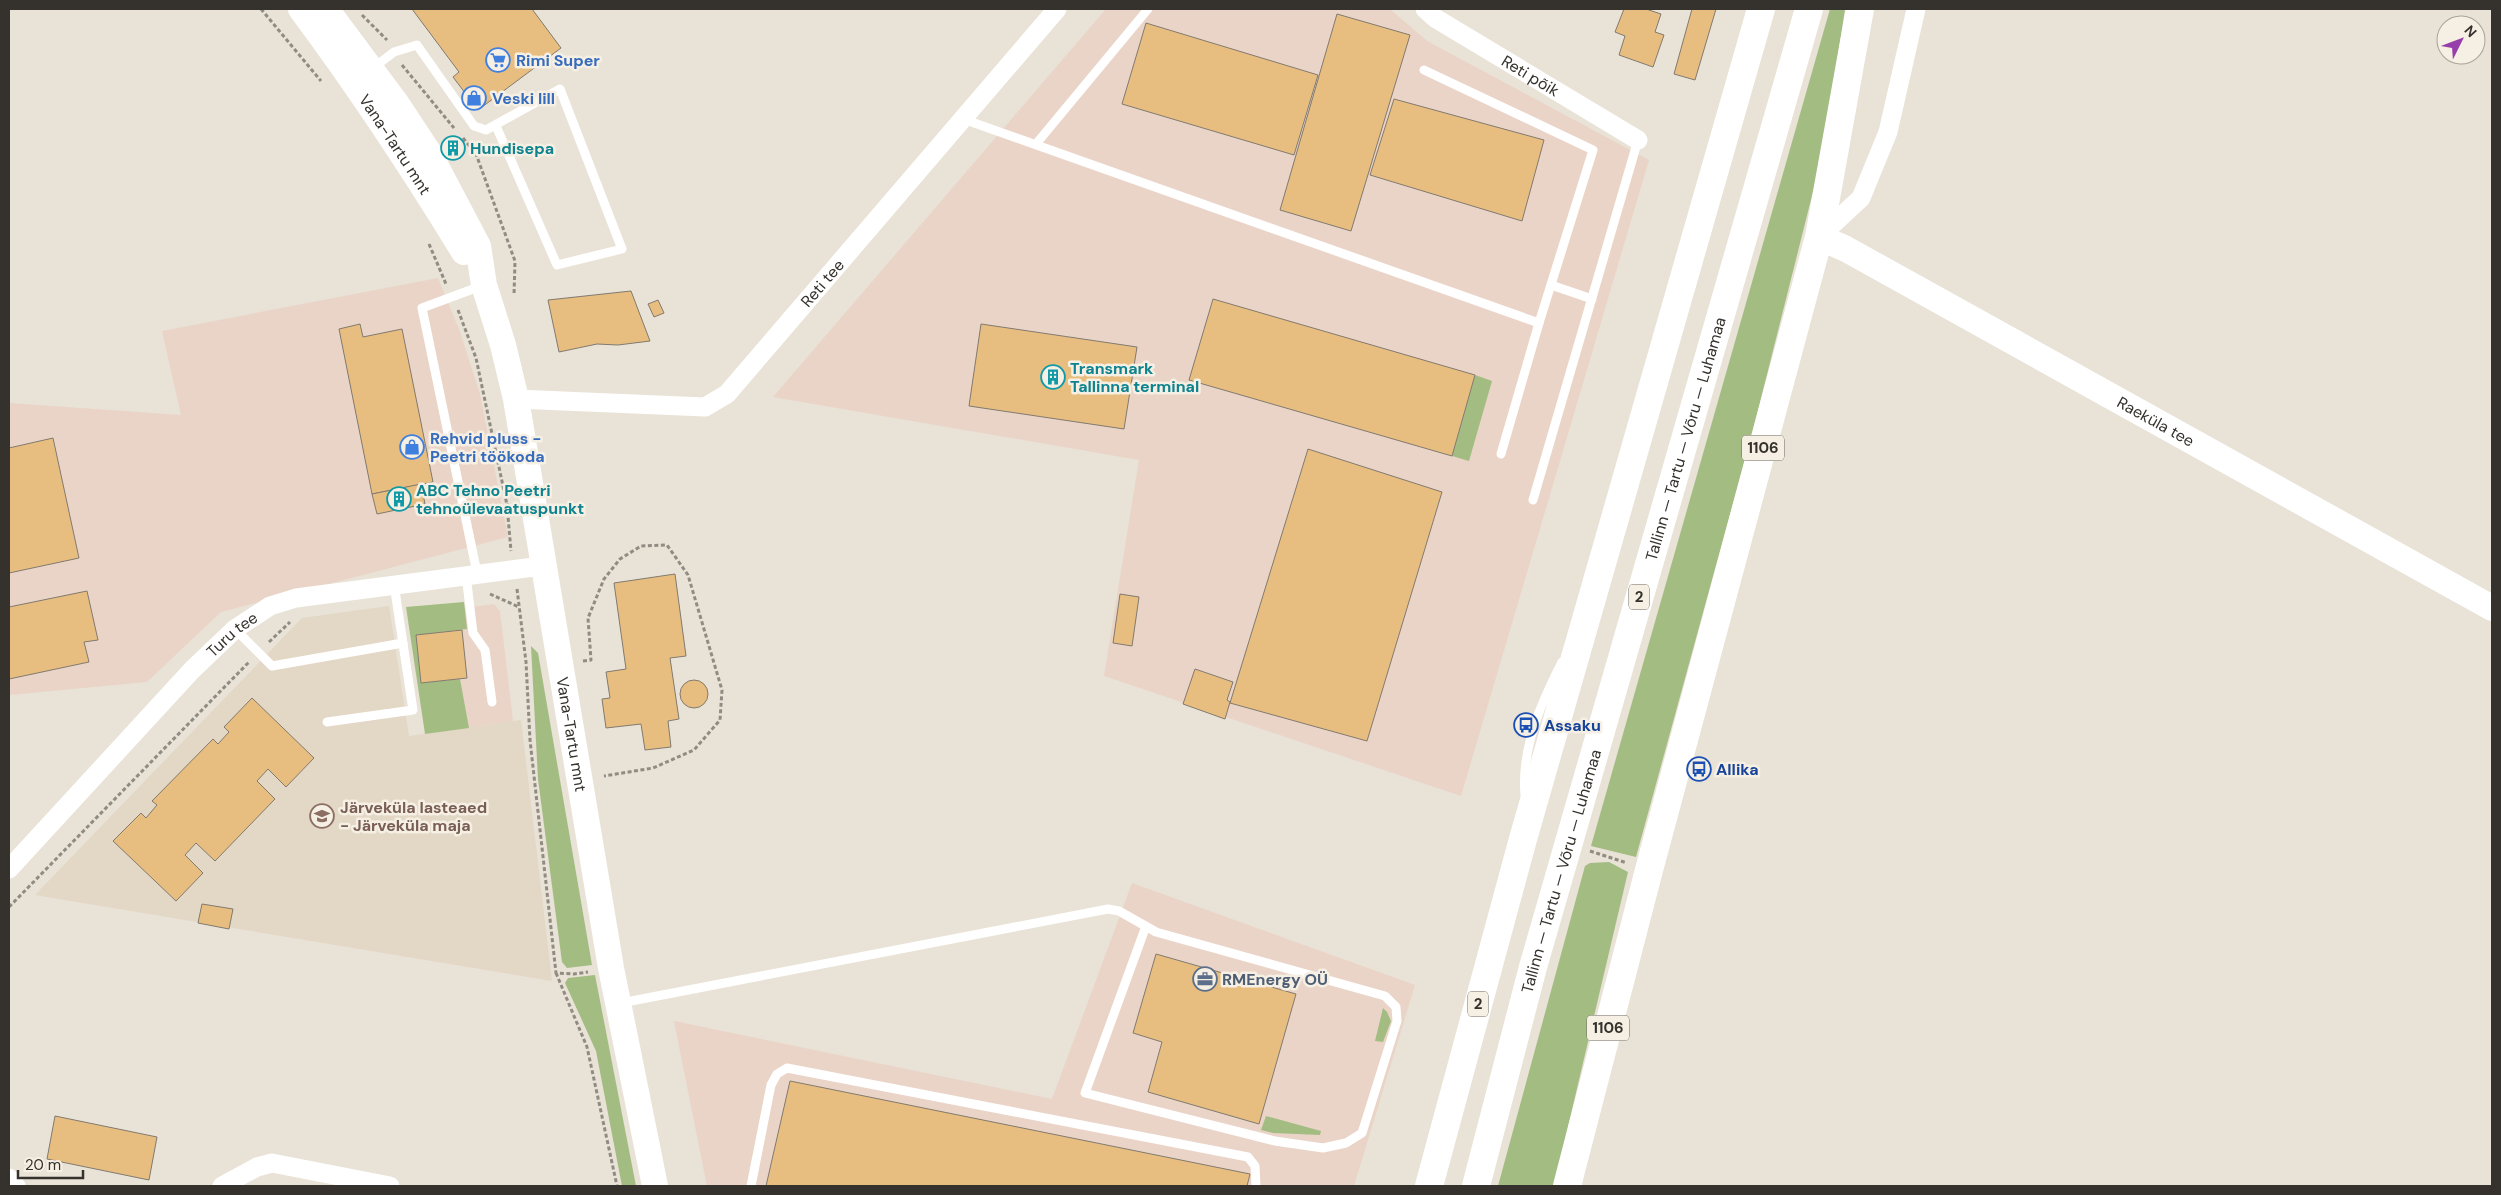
<svg xmlns="http://www.w3.org/2000/svg" width="2501" height="1195" font-family="'DM Sans',sans-serif">
	<style>
		.commercial { fill: #ead4c7 }
		.built { fill: #e3d7c5 }
		.green { fill: #a3bc82 }
		.building { fill: #e8be80; stroke: #817a6f }
		.lines { fill: none; stroke-linecap: round; stroke-linejoin: round }
		.path { stroke: #918c83; stroke-width: 3; stroke-dasharray: 4 2.5; stroke-linecap: butt }
		.lane { stroke: #fff; stroke-width: 9 }
		.street { stroke: #fff; stroke-width: 19 }
		.secondary { stroke: #fff; stroke-width: 26 }
		.highway { stroke: #fff; stroke-width: 28 }
		.labels { text-anchor: middle; stroke-width: 5; stroke-linejoin: round; paint-order: stroke }
		.shield { fill: #f6efe3; stroke: #6f6b64; stroke-width: 1 }
		.shield-label { font-size: 15px; font-weight: bold; fill: #35322d }
		.shop-label { font-size: 16px; font-weight: bold; fill: #366cbe; stroke: #f6efe3; text-anchor: start }
		.street-label { font-size: 16px; fill: #35322d; stroke: #f6efe3 }
		.culture-label { font-size: 16px; font-weight: bold; fill: #0d838f; stroke: #f6efe3; text-anchor: start }
		.transit-label { font-size: 16px; font-weight: bold; fill: #164399; stroke: #f6efe3; text-anchor: start }
		.education-label { font-size: 16px; font-weight: bold; fill: #785e54; stroke: #f6efe3; text-anchor: start }
		.service-label { font-size: 16px; font-weight: bold; fill: #4e5e75; stroke: #f6efe3; text-anchor: start }
	</style>
	<rect width="100%" height="100%" fill="#e9e2d6"/>
	<g class="commercial">
		<path d="M1106,9H1390L1427,41L1649,160L1461,796L1104,676L1139,460L773,397Z"/>
		<path d="M438,278L460,332L480,394L508,537L221,612L147,682L9,695V403L181,415L162,331Z"/>
		<path d="M494,604L500,611L513,721L429,733L414,614Z"/>
		<path d="M1132,883L1415,985L1354,1186H707L674,1021L1052,1099Z"/>
	</g>
	<path class="built" d="M389,606L409,736L521,720L552,981L35,895L302,618Z"/>
	<g class="green">
		<path d="M1830,9H1845L1823,152L1752,434L1636,857L1591,846Z"/>
		<path d="M1475,375L1492,381L1469,461L1452,456Z"/>
		<path d="M464,602L467,629L416,635L421,683L460,679L469,728L425,734L406,607Z"/>
		<path d="M531,646L538,653L592,965L567,968L562,962L538,779Z"/>
		<path d="M1609,862L1628,872L1554,1186H1498L1585,866L1590,863Z"/>
		<path d="M595,975L636,1186H622L596,1051L565,983L568,978Z"/>
		<path d="M1383,1008L1387,1012L1391,1021L1383,1042L1375,1041Z"/>
		<path d="M1266,1116L1321,1131L1320,1135L1273,1133L1261,1130Z"/>
	</g>
	<g class="building">
		<path d="M412,9H532L561,48L478,110L453,77L459,72Z"/>
		<path d="M1624,9H1646L1661,14L1655,32L1664,35L1653,67L1619,55L1625,36L1615,32Z"/>
		<path d="M1692,9H1716L1695,80L1674,74Z"/>
		<path d="M1337,14L1410,35L1351,231L1280,210Z"/>
		<path d="M1146,23L1318,75L1294,155L1122,104Z"/>
		<path d="M1394,99L1544,140L1522,221L1370,175Z"/>
		<path d="M452,141L460,151L454,155L446,145Z"/>
		<path d="M631,291L650,341L618,345L597,344L559,352L548,300Z"/>
		<path d="M1213,299L1475,375L1452,456L1189,380Z"/>
		<path d="M658,300L664,313L654,317L648,304Z"/>
		<path d="M360,324L363,337L402,329L433,482L372,494L339,329Z"/>
		<path d="M981,324L1137,347L1124,429L969,406Z"/>
		<path d="M53,438L79,558L9,573V448Z"/>
		<path d="M1308,449L1442,492L1367,741L1230,703Z"/>
		<path d="M421,484L425,504L377,514L372,494Z"/>
		<path d="M675,574L686,656L670,658L679,719L668,721L671,747L645,750L641,724L606,728L602,699L610,698L606,672L626,669L614,583Z"/>
		<path d="M87,591L98,640L84,642L89,662L9,679V607Z"/>
		<path d="M1120,594L1139,597L1132,646L1113,643Z"/>
		<path d="M462,630L467,678L421,683L416,635Z"/>
		<path d="M1195,669L1233,682L1227,700L1230,702L1225,719L1183,704Z"/>
		<circle cx="694" cy="694" r="14"/>
		<path d="M252,698L314,758L286,787L268,769L257,781L275,799L215,861L196,843L185,855L203,873L176,901L113,841L141,813L146,818L157,805L152,801L213,739L218,744L229,732L224,727Z"/>
		<path d="M202,904L233,909L229,929L198,923Z"/>
		<path d="M1156,954L1296,994L1259,1124L1148,1092L1162,1042L1133,1033Z"/>
		<path d="M790,1081L1250,1174L1247,1186H766Z"/>
		<path d="M55,1116L157,1137L149,1180L47,1159Z"/>
	</g>
	<g class="lines">
		<g class="path">
			<path d="M261,9L321,81"/>
			<path d="M362,15L387,40"/>
			<path d="M402,65L454,128"/>
			<path d="M463,138L476,154L515,261L514,295"/>
			<path d="M429,244L446,284"/>
			<path d="M458,310L476,358L507,505L509,504"/>
			<path d="M507,505L511,551"/>
			<path d="M517,589L526,662L530,740L556,973L574,974L588,972"/>
			<path d="M490,594L519,607"/>
			<path d="M269,642L290,622"/>
			<path d="M583,661L591,660L588,618L604,579L620,559L641,546L667,545L688,575L722,690L720,720L694,750L653,768L604,776"/>
			<path d="M1590,851L1627,863"/>
			<path d="M9,907L249,662"/>
			<path d="M556,973L587,1047L617,1186"/>
		</g>
		<g class="lane">
			<path d="M373,68L394,52L417,45L474,126L486,130L560,89L622,249L557,265L496,126"/>
			<path d="M963,119L1539,323L1593,150L1424,70"/>
			<path d="M1036,144L1148,9"/>
			<path d="M1551,285L1592,299"/>
			<path d="M1501,454L1539,323"/>
			<path d="M1533,500L1638,140"/>
			<path d="M477,573L422,308L481,286"/>
			<path d="M466,575L473,633L485,650L492,702"/>
			<path d="M235,629L272,666L403,643"/>
			<path d="M327,722L413,710L394,584"/>
			<path d="M1525,795C1521,748 1541,703 1562,662"/>
			<path d="M621,1003L1108,909L1119,911L1156,932L1385,996L1396,1007L1397,1021L1362,1133L1346,1143L1323,1148L1275,1141L1085,1093L1146,926"/>
			<path d="M751,1186L771,1085L777,1074L787,1068L1248,1157L1255,1166L1256,1186"/>
		</g>
		<g class="street">
			<path id="s1" d="M1425,9L1435,18L1638,140"/>
			<path d="M1819,237L1861,198L1888,132L1916,9"/>
			<path id="s2" d="M516,399L705,407L727,394L1057,9"/>
			<path id="s3" d="M9,869L192,670L235,629L270,606L296,598L542,566"/>
			<path d="M9,1178L16,1186"/>
			<path d="M222,1186L257,1167L272,1163L390,1186"/>
		</g>
		<g class="secondary">
			<path id="s4" d="M301,9C360,88 412,167 464,252"/>
			<path id="s5" d="M326,9L396,103L429,153L478,246L484,285L503,345L516,399L611,968L655,1186"/>
			<path id="s6" d="M1819,237L1846,249L2492,608"/>
		</g>
		<g class="highway">
			<path d="M1429,1186L1523,839L1761,9"/>
			<path id="s7" d="M1476,1186L1533,967L1809,9"/>
			<path d="M1567,1186L1649,870L1819,237L1860,9"/>
		</g>
	</g>
	<defs>
		<g id="supermarket-ring" transform="scale(1.25)"><circle r="9.5" fill="#f6efe3" stroke="#3f7fe0" stroke-width="1.5"/><path d="M-6-5.5h2.5l.6 2H6L4.5 2H-2.5L-4.4-4H-6ZM-1.5 3.2a1.3 1.3 0 1 0 .1 0ZM3 3.2a1.3 1.3 0 1 0 .1 0Z" fill="#3f7fe0"/></g>
		<g id="shop-ring" transform="scale(1.25)"><circle r="9.5" fill="#f6efe3" stroke="#3f7fe0" stroke-width="1.5"/><path d="M-5-2.5h2.3a2.7 3.5 0 0 1 5.4 0H5L5.5 6h-11ZM-1.5-2.5h3a1.5 2.3 0 0 0-3 0Z" fill="#3f7fe0"/></g>
		<g id="building-ring" transform="scale(1.25)"><circle r="9.5" fill="#f6efe3" stroke="#0f9aa8" stroke-width="1.5"/><path d="M-4-6H4V6H1V3H-1V6H-4ZM-2.5-4.3h1.7v1.8h-1.7ZM.8-4.3h1.7v1.8H.8ZM-2.5-1h1.7V.8h-1.7ZM.8-1h1.7V.8H.8Z" fill="#0f9aa8"/></g>
		<g id="bus-ring" transform="scale(1.25)"><circle r="9.5" fill="#f6efe3" stroke="#1a4fb4" stroke-width="1.5"/><path d="M-5-6H5V4H4V6H2V4H-2V6H-4V4H-5ZM-3.5-4V0h7V-4ZM-3.5 1.2v1.5H-2V1.2ZM2 1.2v1.5H3.5V1.2Z" fill="#1a4fb4"/></g>
		<g id="school-ring" transform="scale(1.25)"><circle r="9.5" fill="#f6efe3" stroke="#8d6e63" stroke-width="1.5"/><path d="M0-5L7-2L0 1L-7-2ZM-4 1L0 2.5L4 1V4Q0 6-4 4Z" fill="#8d6e63"/></g>
		<g id="office-ring" transform="scale(1.25)"><circle r="9.5" fill="#f6efe3" stroke="#5c6f8a" stroke-width="1.5"/><path d="M-6-3h4V-5.5h4V-3h4V5H-6ZM-1-4.5V-3h2v-1.5ZM-6 0V1H6V0Z" fill="#5c6f8a"/></g>
	</defs>
	<g fill-rule="evenodd">
		<use href="#supermarket-ring" x="498" y="60"/>
		<use href="#shop-ring" x="474" y="98"/>
		<use href="#building-ring" x="453" y="148"/>
		<use href="#building-ring" x="1053" y="377"/>
		<use href="#shop-ring" x="412" y="447"/>
		<use href="#building-ring" x="399" y="499"/>
		<use href="#bus-ring" x="1526" y="725"/>
		<use href="#bus-ring" x="1699" y="769"/>
		<use href="#school-ring" x="322" y="816"/>
		<use href="#office-ring" x="1205" y="979"/>
	</g>
	<g class="labels">
		<g class="shield">
			<rect x="1742" y="435.5" width="42" height="25" rx="4"/>
			<rect x="1629" y="584.5" width="20" height="25" rx="4"/>
			<rect x="1468" y="991.5" width="20" height="25" rx="4"/>
			<rect x="1587" y="1015.5" width="42" height="25" rx="4"/>
		</g>
		<g class="shield-label">
			<text x="1763" y="453">1106</text>
			<text x="1639" y="602">2</text>
			<text x="1478" y="1009">2</text>
			<text x="1608" y="1033">1106</text>
		</g>
		<g class="shop-label">
			<text x="516" y="66">Rimi Super</text>
			<text x="492" y="104">Veski lill</text>
			<text x="430" y="444">Rehvid pluss -<tspan x="430" dy="18">Peetri töökoda</tspan></text>
		</g>
		<g class="street-label">
			<text dy="6" stroke="none"><textPath href="#s1" startOffset="125">Reti põik</textPath></text>
			<text dy="6" stroke="none"><textPath href="#s4" startOffset="165">Vana-Tartu mnt</textPath></text>
			<text dy="6" stroke="none"><textPath href="#s2" startOffset="361">Reti tee</textPath></text>
			<text dy="6" stroke="none"><textPath href="#s6" startOffset="384">Raeküla tee</textPath></text>
			<text dy="6" stroke="none"><textPath href="#s7" startOffset="776">Tallinn — Tartu — Võru — Luhamaa</textPath></text>
			<text dy="6" stroke="none"><textPath href="#s3" startOffset="324">Turu tee</textPath></text>
			<text dy="6" stroke="none"><textPath href="#s5" startOffset="780">Vana-Tartu mnt</textPath></text>
			<text dy="6" stroke="none"><textPath href="#s7" startOffset="326">Tallinn — Tartu — Võru — Luhamaa</textPath></text>
		</g>
		<g class="culture-label">
			<text x="470" y="154">Hundisepa</text>
			<text x="1070" y="374">Transmark<tspan x="1070" dy="18">Tallinna terminal</tspan></text>
			<text x="416" y="496">ABC Tehno Peetri<tspan x="416" dy="18">tehnoülevaatuspunkt</tspan></text>
		</g>
		<g class="transit-label">
			<text x="1544" y="731">Assaku</text>
			<text x="1716" y="775">Allika</text>
		</g>
		<g class="education-label">
			<text x="340" y="813">Järveküla lasteaed<tspan x="340" dy="18">- Järveküla maja</tspan></text>
		</g>
		<g class="service-label">
			<text x="1222" y="985">RMEnergy OÜ</text>
		</g>
	</g>
	<rect width="2501" height="1195" fill="none" stroke="#35322d" stroke-width="20"/>
	<g transform="translate(2461 40) rotate(48)"><circle r="24" fill="#f6efe3" stroke="#a9a39a"/>
	<path d="M0-4L9 19L0 12L-9 19Z" fill="#963eaa"/>
	<text y="-8" font-size="14" font-weight="bold" text-anchor="middle" fill="#35322d">N</text>
	</g>
	<path d="M18 1170v8h65v-8" fill="none" stroke="#35322d" stroke-width="2.5"/>
	<text x="25" y="1170" font-size="15" fill="#35322d" stroke="#f6efe3" stroke-width="4" paint-order="stroke">20 m</text>
</svg>
